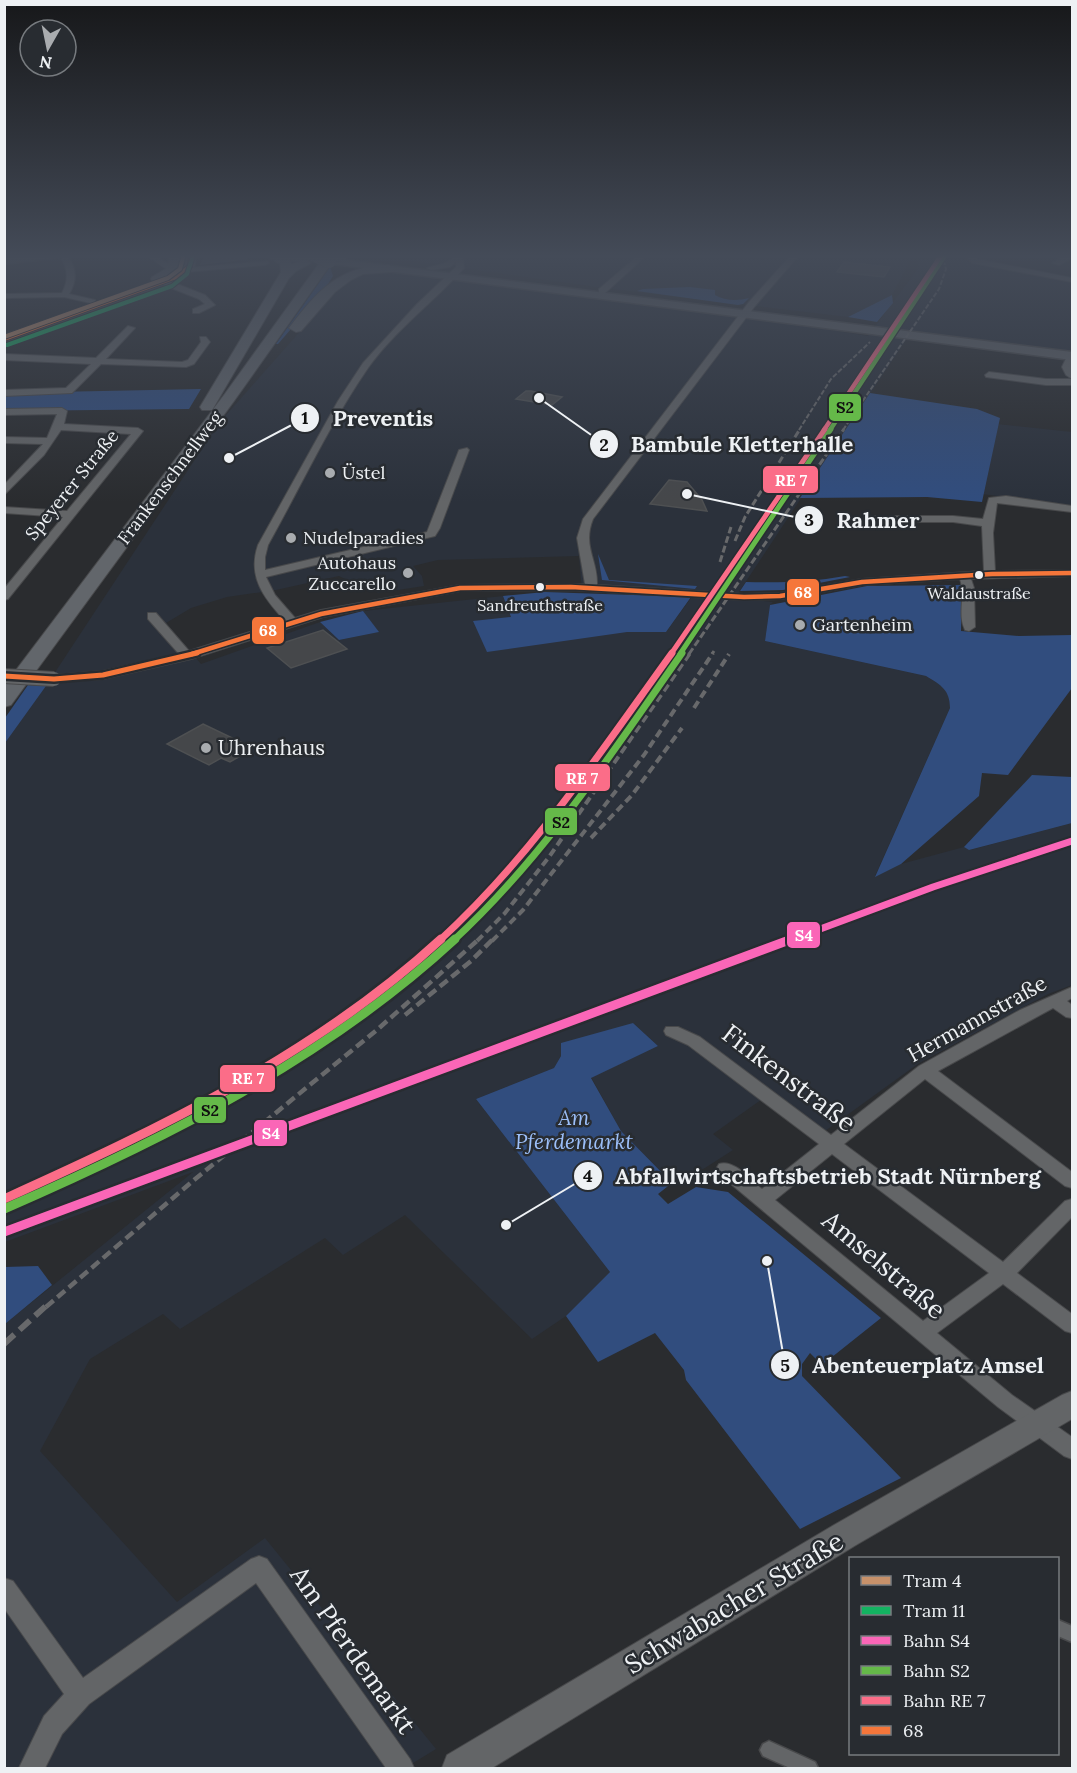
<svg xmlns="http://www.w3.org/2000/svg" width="1077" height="1773" font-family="Lora,serif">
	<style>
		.built { fill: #2b313b; fill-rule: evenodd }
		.green { fill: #314d7e }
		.building { fill: #45474a; stroke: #4e5052; stroke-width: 1.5 }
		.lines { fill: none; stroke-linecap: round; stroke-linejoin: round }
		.pedestrian-casing { stroke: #48494b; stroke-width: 3 }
		.minor-casing { stroke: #48494b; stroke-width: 2 }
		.secondary-casing { stroke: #48494b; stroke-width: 2 }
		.primary-casing { stroke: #48494b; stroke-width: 3 }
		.trunk-casing { stroke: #48494b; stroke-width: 2 }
		.pedestrian { fill: #636567; fill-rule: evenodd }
		.minor { fill: #636567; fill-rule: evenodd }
		.secondary { fill: #636567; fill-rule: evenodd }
		.primary { fill: #5f6266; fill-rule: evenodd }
		.trunk { fill: #62666b; fill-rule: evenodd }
		.rail-far4 { stroke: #68696b; stroke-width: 2; stroke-dasharray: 5 2; stroke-linecap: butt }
		.rail-far3 { stroke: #68696b; stroke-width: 3; stroke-dasharray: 7 3; stroke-linecap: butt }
		.rail-far2 { stroke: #68696b; stroke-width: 4; stroke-dasharray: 8 4.5; stroke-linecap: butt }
		.rail-far1 { stroke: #68696b; stroke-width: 4.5; stroke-dasharray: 10 5; stroke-linecap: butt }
		.rail { stroke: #68696b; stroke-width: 6; stroke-dasharray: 14 7; stroke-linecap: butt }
		.minor-bridge-casing { stroke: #48494b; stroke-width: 16; stroke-linecap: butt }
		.primary-bridge-casing { stroke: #48494b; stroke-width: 14; stroke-linecap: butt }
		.trunk-bridge-casing { stroke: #48494b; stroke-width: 15; stroke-linecap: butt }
		.minor-bridge { stroke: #636567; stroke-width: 14 }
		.primary-bridge { stroke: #5f6266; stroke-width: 13 }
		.trunk-bridge { stroke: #62666b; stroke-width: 14 }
		.bus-1-far2-casing { stroke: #282c31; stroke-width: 6 }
		.bus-1-far1-casing { stroke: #282c31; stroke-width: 8 }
		.bus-1-casing { stroke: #282c31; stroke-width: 10 }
		.bus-1-far2 { stroke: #f5763a; stroke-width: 4 }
		.bus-1-far1 { stroke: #f5763a; stroke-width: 4.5 }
		.bus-1 { stroke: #f5763a; stroke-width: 5 }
		.rail-1-far1-casing { stroke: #282c31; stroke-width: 11 }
		.rail-1-casing { stroke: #282c31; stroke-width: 14 }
		.rail-2-far3-casing { stroke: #282c31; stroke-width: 7 }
		.rail-2-far2-casing { stroke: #282c31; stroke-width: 8 }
		.rail-2-far1-casing { stroke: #282c31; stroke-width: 11 }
		.rail-2-casing { stroke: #282c31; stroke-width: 14 }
		.rail-3-far3-casing { stroke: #282c31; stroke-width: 7 }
		.rail-3-far2-casing { stroke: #282c31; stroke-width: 8 }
		.rail-3-far1-casing { stroke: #282c31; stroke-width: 11 }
		.rail-3-casing { stroke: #282c31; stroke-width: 14 }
		.rail-1-far1 { stroke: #fa66b7; stroke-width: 7 }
		.rail-1 { stroke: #fa66b7; stroke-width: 9 }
		.rail-2-far3 { stroke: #65b949; stroke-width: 4.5 }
		.rail-2-far2 { stroke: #65b949; stroke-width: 5 }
		.rail-2-far1 { stroke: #65b949; stroke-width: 7 }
		.rail-2 { stroke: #65b949; stroke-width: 9 }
		.rail-3-far3 { stroke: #fb6d88; stroke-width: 4.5 }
		.rail-3-far2 { stroke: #fb6d88; stroke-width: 5 }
		.rail-3-far1 { stroke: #fb6d88; stroke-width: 7 }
		.rail-3 { stroke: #fb6d88; stroke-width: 9 }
		.tram-1-casing { stroke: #282c31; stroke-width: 6 }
		.tram-2-casing { stroke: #282c31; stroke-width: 6 }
		.tram-1 { stroke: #c7916a; stroke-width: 4 }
		.tram-2 { stroke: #13b361; stroke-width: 4 }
		.poi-dot { fill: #a9acaf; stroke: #282c31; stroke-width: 2 }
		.bus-dot { fill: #eef1f4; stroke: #282c31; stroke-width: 2 }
		.labels { text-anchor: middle; stroke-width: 5; stroke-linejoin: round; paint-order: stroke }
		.far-bus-label { font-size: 16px; fill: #eef1f4; stroke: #282c31 }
		.far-poi-label { font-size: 18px; fill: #eef1f4; stroke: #282c31; text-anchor: start }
		.far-street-label { font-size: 18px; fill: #eef1f4; stroke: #282c31 }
		.poi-label { font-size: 21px; fill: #eef1f4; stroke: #282c31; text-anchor: start }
		.street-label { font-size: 21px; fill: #eef1f4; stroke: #282c31 }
		.park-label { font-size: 21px; font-style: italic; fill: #9cbff9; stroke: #282c31 }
		.near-street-label { font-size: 26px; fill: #eef1f4; stroke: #282c31 }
		.leader { fill: none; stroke: #eef1f4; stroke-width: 2 }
		.callout-dot { fill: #eef1f4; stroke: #282c31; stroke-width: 2 }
		.mark-label { font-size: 18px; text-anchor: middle; font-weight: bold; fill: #111 }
		.callout-label { font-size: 22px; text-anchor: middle; font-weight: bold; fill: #eef1f4; stroke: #282c31; stroke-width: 5; stroke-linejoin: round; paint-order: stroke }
		.line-badge { stroke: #282c31; stroke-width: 2 }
		.badge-label { font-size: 16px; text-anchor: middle; font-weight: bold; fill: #fff }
		.pale-badge-label { font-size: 16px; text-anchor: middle; font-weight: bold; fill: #111 }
	</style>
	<rect width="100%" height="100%" fill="#2a2c2f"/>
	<g class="built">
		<path d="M379,254H914L892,295L848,317L604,288L391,258Z"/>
		<path d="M919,254H969L965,259L969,262L1072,282V352L911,332L735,598L773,602L770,605L765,641L926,676L942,686L950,696V708L875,876L901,864L964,847L970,850L1072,823V985L1048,994L919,1063L825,1131L772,1092L713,1134L733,1150L705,1168L672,1183L621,1131L591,1077L658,1046L633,1023L561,1056L554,1068L476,1099L610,1272L566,1316L532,1339L405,1215L343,1255L325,1238L180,1329L163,1314L90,1359L40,1451L177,1602L265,1538L436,1749L405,1768H5V1324L193,1172L5,1242V743L46,686L219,423L343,283L360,273L384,271L433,277L437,280H455L730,316L736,318L765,319L868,336L917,270ZM579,556L582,592L691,598L666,632H627L511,617L503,596L363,611L378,632L339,640L320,622L201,664L166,623L191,608L227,597L276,590L339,576L353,583L372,585L378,593L424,586L422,576L413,566L438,560Z"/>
		<path d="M997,424L1072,432V506L982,494Z"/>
	</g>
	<g class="green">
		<path d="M330,267L333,276L323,292L278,344H276Z"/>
		<path d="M690,287L715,290V295C725,301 738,301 749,298L743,304L738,305L637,291L643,289Z"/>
		<path d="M892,295L893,303L877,322L848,317Z"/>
		<path d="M201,389L189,409L5,411L4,393Z"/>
		<path d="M870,393L977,409L1000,418L982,502L927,497L800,498Z"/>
		<path d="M598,554L609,580L697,586L695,589L602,580Z"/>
		<path d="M845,576L850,577L783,590L740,591L746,582C780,583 813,582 845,576Z"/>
		<path d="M962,585L961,631L1019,636L1072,635V688L1008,775L982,773L979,796L901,864L875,877L950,708C950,690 941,685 926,676L765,641L770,605L867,586Z"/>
		<path d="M545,592L691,597L666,632H627L487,652L473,621L511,617L503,596Z"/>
		<path d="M363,611L379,632L339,640L320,622Z"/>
		<path d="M28,685L46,686L5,743V718Z"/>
		<path d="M1032,775L1072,777V823L969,850L964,847Z"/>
		<path d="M633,1023L658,1046L591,1078L621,1131L672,1183L658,1194L668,1204L696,1187L728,1192L881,1318L822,1365L810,1353L802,1364V1376L901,1478L800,1529L686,1380L684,1370L655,1333L598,1362L566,1316L610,1272L476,1099L554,1068L561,1056V1043Z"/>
		<path d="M38,1266L52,1285L5,1324V1267Z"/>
	</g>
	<g class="building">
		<path d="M207,254H246V259L201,264Z"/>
		<path d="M844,262L890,267L884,277L837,272Z"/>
		<path d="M526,391H531L562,397L552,405L516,399Z"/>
		<path d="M669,480L687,482L702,500L707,511L650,504Z"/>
		<path d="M323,630L347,649L291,668L267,648Z"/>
		<path d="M203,724L245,744L233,751L242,755L230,762L221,758L209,765L167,744Z"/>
	</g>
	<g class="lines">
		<g class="pedestrian-casing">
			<g id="pedestrian">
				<path d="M1058,1620L1072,1626V1642L1058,1636Z"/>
				<path d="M769,1741L815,1762L818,1768H790L763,1756L760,1750L763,1744Z"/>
			</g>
		</g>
		<g class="minor-casing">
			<g id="minor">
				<path d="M59,254H66C76,266 78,280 69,294L95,300V304L64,297L4,298V294L62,293C70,278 67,267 59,254Z"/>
				<path d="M145,254H153L176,269L169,271Z"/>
				<path d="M448,254H456L463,257L464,268C434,302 395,330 368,368C330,423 301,486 268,545L265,557V570L427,532L459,450L467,448L469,450L440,528L435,536L266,577L275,595L295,618L321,610L460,585L585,584L577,538L583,519L749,302L792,254H800L755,306L593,519C582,546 598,560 597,585L744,594L780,593L862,579L984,571L982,526L953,522H869L864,519L869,516H953L983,519L989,498L1006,496L1072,506V512L997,503L993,533L995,571L1072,570V576L971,579L974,588L975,627L969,631L965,630C957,614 966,596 960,579L862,585L780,599L744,600L571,590L460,591L323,617L191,659L103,679L50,682L48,679L54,675L103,671L179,654L148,619V613H156L189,651L285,621C264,598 247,577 258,545L338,401L363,363L417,304L456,267V262L450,267L431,270L427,268L445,263L453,258Z"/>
				<path d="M640,254H648L605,293H599V289Z"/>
				<path d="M971,254H978L976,258L977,259L1072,278V282L972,263L967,258Z"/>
				<path d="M1069,254H1072V258L1059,265L1052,263Z"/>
				<path d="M268,261L269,263L265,265L186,272L182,270L186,268Z"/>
				<path d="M161,280H167L205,295L215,305L199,313H193V309L205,304L199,299L161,284Z"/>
				<path d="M128,326L135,328L106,359L182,362L188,360L201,342L200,337H206L210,342L194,364L186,367L101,364L72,393L4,396V390L66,388L91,364L4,360V354L96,358Z"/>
				<path d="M1069,352H1072V379L1066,375L1062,367Z"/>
				<path d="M989,372L1046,379H1072V385H1046L986,377L985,375Z"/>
				<path d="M62,408L67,411L64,424L138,428L143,431L8,599L4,600V589L63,517L4,513V507L67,511L131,434L61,430L44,455L4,495V485L43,444L4,443V437L47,438L57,414L4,415V409Z"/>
				<path d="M1072,987V998L1067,1001L1072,1005V1018L1066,1017L1053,1008L938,1071L1072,1172V1188L1065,1186L925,1079L844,1144L1003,1262L1065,1201L1072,1199V1217L1017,1273L1072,1314V1333L1065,1331L1003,1284L937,1333L1012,1395L1072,1437V1459L1064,1456L998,1407L719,1174L716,1169L719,1164C734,1159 751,1180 762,1189L819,1144L688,1045L666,1035L664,1031L666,1027H678L700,1037L831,1135L919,1066L1020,1010ZM832,1154L989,1273L923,1321L775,1200Z"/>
				<path d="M259,1556L267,1559L410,1759L414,1768H386L256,1583L89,1704L62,1734L45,1768H19L44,1716L64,1694L4,1608V1578L13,1581L83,1678L251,1559Z"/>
			</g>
		</g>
		<g class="secondary-casing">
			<g id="secondary">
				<path d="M170,254H180L177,269L168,276L185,265L186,254H196L195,266L180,279L4,342V335L153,282L151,279L152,277L167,268Z"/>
				<path d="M1072,1391V1419L856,1545L492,1768H442L447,1755L834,1525L1062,1395Z"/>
			</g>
		</g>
		<g class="primary-casing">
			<g id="primary">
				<path d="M37,254H66L60,257L4,264V258Z"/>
				<path d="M191,254H204L191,261L185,258Z"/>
				<path d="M274,254H300L314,258C306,264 280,260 274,254Z"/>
				<path d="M329,258L1072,352V360L325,263V259Z"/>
			</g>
		</g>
		<g class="trunk-casing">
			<g id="trunk">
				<path d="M263,254C273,253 287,253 292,264L305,259L311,263L296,271L289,278L214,407L212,410H202L200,407L281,272L280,264Z"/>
				<path d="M326,254H338L234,401L11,705L4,707V686L224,395Z"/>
				<path d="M389,265L395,269L393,272L363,274L351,280L335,292L301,331L296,332L289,328C317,291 340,265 389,265Z"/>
			</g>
		</g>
		<use href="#pedestrian" class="pedestrian"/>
		<use href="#minor" class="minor"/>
		<use href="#secondary" class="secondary"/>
		<use href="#primary" class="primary"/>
		<use href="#trunk" class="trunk"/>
		<g class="rail-far4">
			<path d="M799,430L831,379L870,342"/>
			<path d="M843,430L939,289L946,269L942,254"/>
		</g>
		<g class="rail-far3">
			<path d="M735,541L745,517L800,429"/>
			<path d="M720,562L731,527"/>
			<path d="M689,654L844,429"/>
			<path d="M712,654L714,651"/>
		</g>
		<g class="rail-far2">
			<path d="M694,708L729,654"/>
			<path d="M591,838L632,795L682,728"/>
			<path d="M477,941L505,913L549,857L690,653"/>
			<path d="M492,941L523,910L644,755L713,653"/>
		</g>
		<g class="rail-far1">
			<path d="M405,1015L471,961L493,939"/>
			<path d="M46,1307L194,1180L378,1029L479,939"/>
		</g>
		<path class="rail" d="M4,1344L47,1305"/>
		<g class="minor-bridge-casing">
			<path id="minor-bridge" d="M4,676L54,679"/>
		</g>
		<g class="primary-bridge-casing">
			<path id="primary-bridge" d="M326,254L341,255"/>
		</g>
		<g class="trunk-bridge-casing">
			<path id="trunk-bridge" d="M313,254L329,261"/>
		</g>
		<use href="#minor-bridge" class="minor-bridge"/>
		<use href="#primary-bridge" class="primary-bridge"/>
		<use href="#trunk-bridge" class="trunk-bridge"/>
		<g class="bus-1-far2-casing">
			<path id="bus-1-far2" d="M4,339L176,277L190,266L191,254"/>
		</g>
		<g class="bus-1-far1-casing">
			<path id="bus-1-far1" d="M192,654L321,614L460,588L571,587L744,597L780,596L862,582L992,574L1072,573"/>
		</g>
		<g class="bus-1-casing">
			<path id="bus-1" d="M4,676L54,679L103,675L197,653"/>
		</g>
		<use href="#bus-1-far2" class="bus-1-far2"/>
		<use href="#bus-1-far1" class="bus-1-far1"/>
		<use href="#bus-1" class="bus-1"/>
		<g class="rail-1-far1-casing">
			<path id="rail-1-far1" d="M788,941L933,887L1072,841"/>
		</g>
		<g class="rail-1-casing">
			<path id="rail-1" d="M4,1232L792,939"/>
		</g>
		<g class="rail-2-far3-casing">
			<path id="rail-2-far3" d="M830,430L946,254"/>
		</g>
		<g class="rail-2-far2-casing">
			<path id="rail-2-far2" d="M680,654L831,429"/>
		</g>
		<g class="rail-2-far1-casing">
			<path id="rail-2-far1" d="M453,941C544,857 612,753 682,653"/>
		</g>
		<g class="rail-2-casing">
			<path id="rail-2" d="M4,1209C165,1139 325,1059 455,939"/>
		</g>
		<g class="rail-3-far3-casing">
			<path id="rail-3-far3" d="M824,430L942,254"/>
		</g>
		<g class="rail-3-far2-casing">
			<path id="rail-3-far2" d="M671,654L825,429"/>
		</g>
		<g class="rail-3-far1-casing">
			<path id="rail-3-far1" d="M439,941C532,856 599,754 672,653"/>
		</g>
		<g class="rail-3-casing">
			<path id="rail-3" d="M4,1199C159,1129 315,1055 441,939"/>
		</g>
		<use href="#rail-1-far1" class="rail-1-far1"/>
		<use href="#rail-1" class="rail-1"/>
		<use href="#rail-2-far3" class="rail-2-far3"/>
		<use href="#rail-2-far2" class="rail-2-far2"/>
		<use href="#rail-2-far1" class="rail-2-far1"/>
		<use href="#rail-2" class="rail-2"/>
		<use href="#rail-3-far3" class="rail-3-far3"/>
		<use href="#rail-3-far2" class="rail-3-far2"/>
		<use href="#rail-3-far1" class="rail-3-far1"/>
		<use href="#rail-3" class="rail-3"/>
		<g class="tram-1-casing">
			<path id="tram-1" d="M4,337L168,278L180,269L184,254"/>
		</g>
		<g class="tram-2-casing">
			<path id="tram-2" d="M7,345L172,286L187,274L193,256"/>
		</g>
		<use href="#tram-1" class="tram-1"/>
		<use href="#tram-2" class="tram-2"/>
	</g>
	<linearGradient id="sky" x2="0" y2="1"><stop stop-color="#17181a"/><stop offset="0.51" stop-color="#444b58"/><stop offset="1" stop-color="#444b58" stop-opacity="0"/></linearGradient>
	<rect width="1077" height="502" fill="url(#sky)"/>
	<g class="poi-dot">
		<circle cx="330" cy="473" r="6"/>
		<circle cx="291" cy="538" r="6"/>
		<circle cx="408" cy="573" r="6"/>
		<circle cx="800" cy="625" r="6"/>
		<circle cx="206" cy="748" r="6"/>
	</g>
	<g class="bus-dot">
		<circle cx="979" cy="575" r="5"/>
		<circle cx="540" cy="587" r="5"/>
	</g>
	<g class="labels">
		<g class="far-bus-label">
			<text x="979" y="599">Waldaustraße</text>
			<text x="540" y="611">Sandreuthstraße</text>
		</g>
		<g class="far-poi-label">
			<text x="342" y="479">Üstel</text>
			<text x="303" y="544">Nudelparadies</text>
			<text x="396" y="569" text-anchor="end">Autohaus<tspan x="396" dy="21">Zuccarello</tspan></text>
			<text x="812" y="631">Gartenheim</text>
		</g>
		<g class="far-street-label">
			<text transform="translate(170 478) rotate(-53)" y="6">Frankenschnellweg</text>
			<text transform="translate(72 485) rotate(-51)" y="6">Speyerer Straße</text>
		</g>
		<g class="poi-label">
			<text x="218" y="755">Uhrenhaus</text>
		</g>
		<g class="street-label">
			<text transform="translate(977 1019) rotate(-29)" y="7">Hermannstraße</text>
		</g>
		<g class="park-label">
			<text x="574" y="1125">Am<tspan x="574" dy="24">Pferdemarkt</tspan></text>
		</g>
		<g class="near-street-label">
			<text transform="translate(789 1078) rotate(37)" y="9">Finkenstraße</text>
			<text transform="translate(884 1265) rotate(40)" y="9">Amselstraße</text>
			<text transform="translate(734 1603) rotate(-31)" y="9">Schwabacher Straße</text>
			<text transform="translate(353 1650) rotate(55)" y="9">Am Pferdemarkt</text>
		</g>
	</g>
	<path class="leader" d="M229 458L305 418M539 398L604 444M687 494L809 520M506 1225L588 1176M767 1261L785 1365"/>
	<g class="callout-dot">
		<circle cx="229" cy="458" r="6"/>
		<circle cx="539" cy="398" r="6"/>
		<circle cx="687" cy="494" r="6"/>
		<circle cx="506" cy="1225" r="6"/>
		<circle cx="767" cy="1261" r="6"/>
		<circle cx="305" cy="418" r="15"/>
		<circle cx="604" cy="444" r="15"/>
		<circle cx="809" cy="520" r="15"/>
		<circle cx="588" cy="1176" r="15"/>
		<circle cx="785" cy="1365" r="15"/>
	</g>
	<g class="mark-label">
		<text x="305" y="424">1</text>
		<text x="604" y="451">2</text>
		<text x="809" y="526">3</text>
		<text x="588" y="1182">4</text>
		<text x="785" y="1372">5</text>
	</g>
	<g class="callout-label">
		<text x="383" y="426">Preventis</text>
		<text x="742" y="452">Bambule Kletterhalle</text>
		<text x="878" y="528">Rahmer</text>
		<text x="828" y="1184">Abfallwirtschaftsbetrieb Stadt Nürnberg</text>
		<text x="928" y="1373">Abenteuerplatz Amsel</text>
	</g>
	<g class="line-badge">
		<rect x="828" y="393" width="34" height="29" rx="6" fill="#65b949"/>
		<rect x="762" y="465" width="57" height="29" rx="6" fill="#fb6d88"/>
		<rect x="786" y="578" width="34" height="28" rx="6" fill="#f5763a"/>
		<rect x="251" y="616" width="34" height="29" rx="6" fill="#f5763a"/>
		<rect x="554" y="763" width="57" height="29" rx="6" fill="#fb6d88"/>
		<rect x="544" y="807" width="34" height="29" rx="6" fill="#65b949"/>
		<rect x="786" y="921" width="35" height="28" rx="6" fill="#fa66b7"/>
		<rect x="219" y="1064" width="57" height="29" rx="6" fill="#fb6d88"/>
		<rect x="193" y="1096" width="34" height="28" rx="6" fill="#65b949"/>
		<rect x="253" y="1119" width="35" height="28" rx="6" fill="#fa66b7"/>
	</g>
	<g class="badge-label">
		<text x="791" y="486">RE 7</text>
		<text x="803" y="598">68</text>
		<text x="268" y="636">68</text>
		<text x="582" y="784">RE 7</text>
		<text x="804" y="941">S4</text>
		<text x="248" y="1084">RE 7</text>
		<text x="271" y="1139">S4</text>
	</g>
	<g class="pale-badge-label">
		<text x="845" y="413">S2</text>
		<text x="561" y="828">S2</text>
		<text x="210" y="1116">S2</text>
	</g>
	<rect width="1077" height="1773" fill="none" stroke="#eef1f4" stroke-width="12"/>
	<rect x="849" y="1557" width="210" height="198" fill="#282c31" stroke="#777b7f" stroke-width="1.5"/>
	<rect x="861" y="1576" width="30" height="9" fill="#c7916a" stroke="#777b7f" stroke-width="1.5"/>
	<text x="903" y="1587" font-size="18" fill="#eef1f4">Tram 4</text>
	<rect x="861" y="1606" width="30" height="9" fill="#13b361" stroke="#777b7f" stroke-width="1.5"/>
	<text x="903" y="1617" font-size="18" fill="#eef1f4">Tram 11</text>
	<rect x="861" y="1636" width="30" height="9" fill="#fa66b7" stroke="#777b7f" stroke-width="1.5"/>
	<text x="903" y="1647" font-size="18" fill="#eef1f4">Bahn S4</text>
	<rect x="861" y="1666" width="30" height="9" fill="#65b949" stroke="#777b7f" stroke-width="1.5"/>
	<text x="903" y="1677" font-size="18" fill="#eef1f4">Bahn S2</text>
	<rect x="861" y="1696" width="30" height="9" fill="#fb6d88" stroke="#777b7f" stroke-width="1.5"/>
	<text x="903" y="1707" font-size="18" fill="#eef1f4">Bahn RE 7</text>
	<rect x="861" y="1726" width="30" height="9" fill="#f5763a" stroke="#777b7f" stroke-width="1.5"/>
	<text x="903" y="1737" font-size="18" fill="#eef1f4">68</text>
	<g transform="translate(48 48) rotate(189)"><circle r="28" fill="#282c31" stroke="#777b7f" stroke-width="1.5"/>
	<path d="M0-4.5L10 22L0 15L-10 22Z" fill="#a9acaf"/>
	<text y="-9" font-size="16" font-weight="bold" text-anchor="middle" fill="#eef1f4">N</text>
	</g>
</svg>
